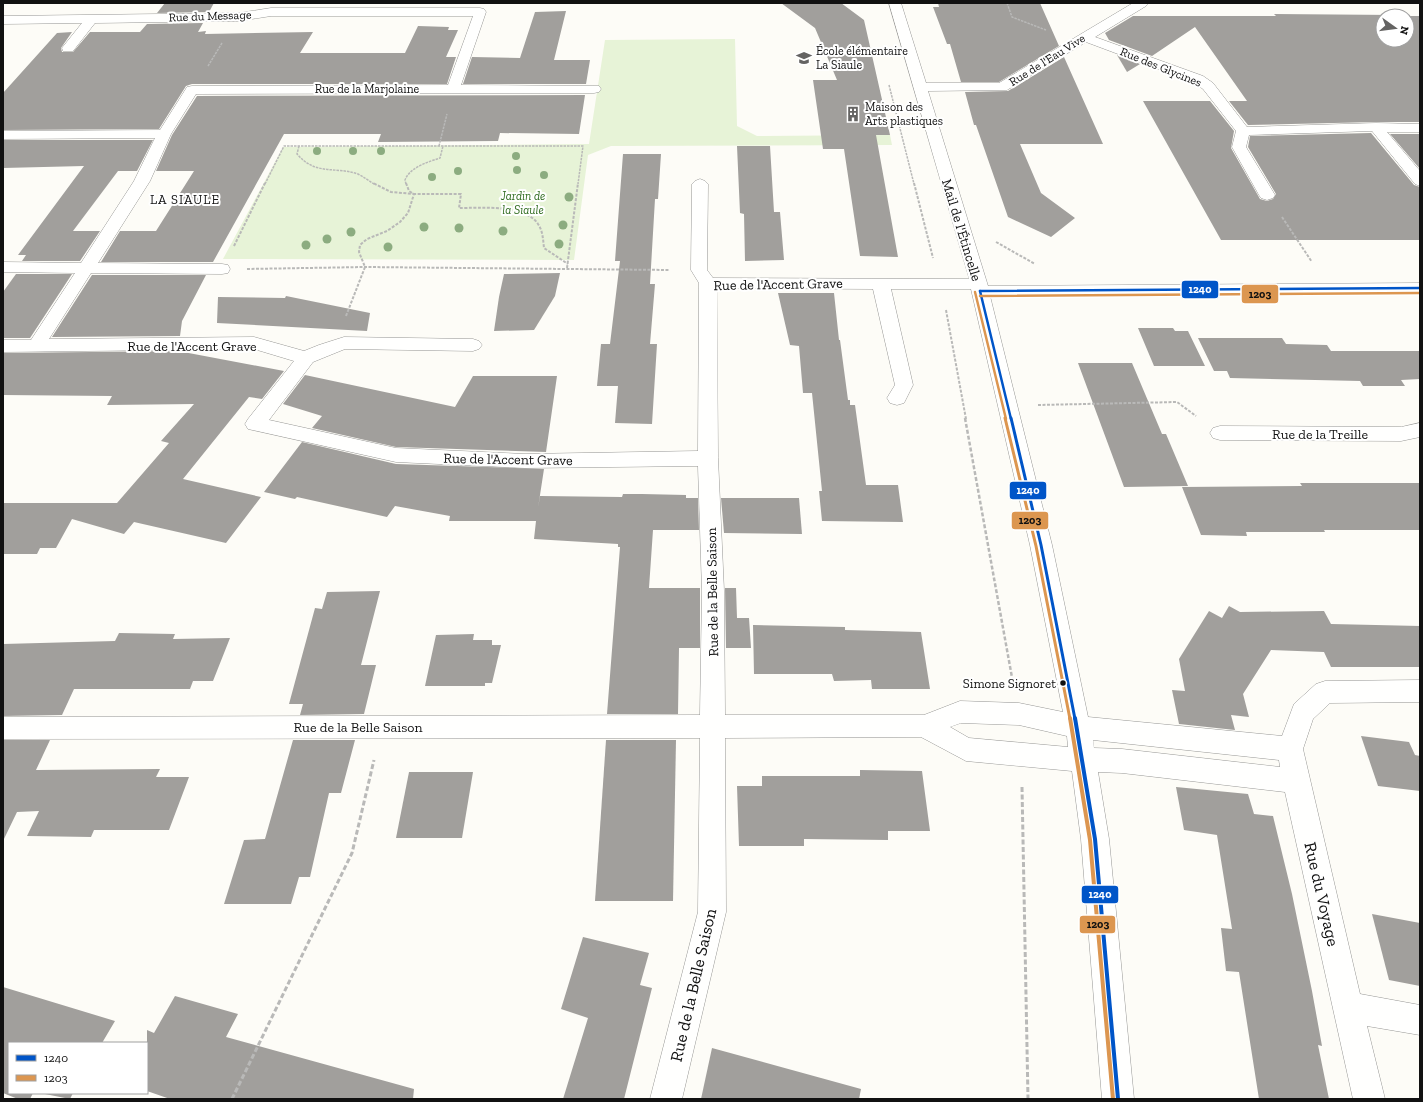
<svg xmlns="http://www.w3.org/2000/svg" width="1423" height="1102" font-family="'Zilla Slab',serif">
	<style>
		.green { fill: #e7f3d7 }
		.building { fill: #a19f9c }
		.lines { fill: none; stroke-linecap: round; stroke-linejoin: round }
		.minor-casing { stroke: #979795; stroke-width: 1 }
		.path-far3 { stroke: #b9b9b8; stroke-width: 1.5; stroke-dasharray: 2.5 1; stroke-linecap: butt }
		.path-far2 { stroke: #b9b9b8; stroke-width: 2; stroke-dasharray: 3 1.5; stroke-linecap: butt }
		.path-far1 { stroke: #b9b9b8; stroke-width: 2.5; stroke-dasharray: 4 2; stroke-linecap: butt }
		.path { stroke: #b9b9b8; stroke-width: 3; stroke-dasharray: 5 2.5; stroke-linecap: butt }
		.minor { fill: #fffffe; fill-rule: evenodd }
		.bus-1-far2-casing { stroke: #fff; stroke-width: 5 }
		.bus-1-far1-casing { stroke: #fff; stroke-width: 6 }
		.bus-1-casing { stroke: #fff; stroke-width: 7 }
		.bus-2-far2-casing { stroke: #fff; stroke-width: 5 }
		.bus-2-far1-casing { stroke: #fff; stroke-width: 6 }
		.bus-2-casing { stroke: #fff; stroke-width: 7 }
		.bus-1-far2 { stroke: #0055c8; stroke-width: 2.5 }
		.bus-1-far1 { stroke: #0055c8; stroke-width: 3 }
		.bus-1 { stroke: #0055c8; stroke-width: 4 }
		.bus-2-far2 { stroke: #dc9650; stroke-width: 2.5 }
		.bus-2-far1 { stroke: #dc9650; stroke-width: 3 }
		.bus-2 { stroke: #dc9650; stroke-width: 4 }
		.tree { fill: #8cac80 }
		.bus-dot { fill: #111; stroke: #fff; stroke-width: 1.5 }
		.labels { text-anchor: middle; stroke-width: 4; stroke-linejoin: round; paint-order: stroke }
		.far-street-label { font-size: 12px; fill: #111; stroke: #fff }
		.far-poi-label { font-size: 12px; fill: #111; stroke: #fff; text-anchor: start }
		.far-park-label { font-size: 12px; font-style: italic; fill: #2f6b1f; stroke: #fff }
		.far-neighbourhood-label { font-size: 13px; letter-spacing: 1px; fill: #111; stroke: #fff }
		.bus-label { font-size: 13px; fill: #111; stroke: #fff; text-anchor: end }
		.street-label { font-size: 14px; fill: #111; stroke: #fff }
		.near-street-label { font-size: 17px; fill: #111; stroke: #fff }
		.line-badge { stroke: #fff; stroke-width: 1.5 }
		.badge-label { font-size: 11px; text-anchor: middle; font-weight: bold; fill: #fff }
		.pale-badge-label { font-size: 11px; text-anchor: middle; font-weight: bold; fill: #111 }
	</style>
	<rect width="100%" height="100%" fill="#fdfcf7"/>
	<path class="green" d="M735,39L737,126L757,136L890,135L892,145L611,146L588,155L574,260L223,259L283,147L589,144L605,40Z"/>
	<g class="building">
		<path d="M165,3H214L209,12L157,13Z"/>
		<path d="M781,3H841L864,20L890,135H876L898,257L860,256L844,149H823L813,80H837L815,28Z"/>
		<path d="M938,3H1040L1059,46L999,82H961L950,44H947L933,7H939Z"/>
		<path d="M566,11L554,60H590L586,84H463L472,57L520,58L535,12Z"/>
		<path d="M1274,14L1395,15L1396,16H1383V40H1407V16H1420V122H1376L1248,125L1229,101H1247L1195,27L1152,56L1109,40L1105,33L1133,16H1276Z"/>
		<path d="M203,23L198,32L206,31L205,34L313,32L300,53H405L418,26L449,27L448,30H458L446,57H456L447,84H192L186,86L159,129L3,130V93L57,33L72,32L61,48L62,52H73L90,32H140L147,24Z"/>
		<path d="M1117,55L1140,64L1127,72Z"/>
		<path d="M1064,57L1103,144H1020L1041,193L1075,218L1051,237L1008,217L976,125H974L965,92L1008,91Z"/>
		<path d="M585,95L579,134L500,133L498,141L378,142L381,134H284L213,262H101L120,231H156L194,171H156L172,135L197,96Z"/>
		<path d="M1143,101H1210L1234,131L1231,148L1260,199L1267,201L1273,199L1276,194L1248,147L1250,136L1371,133L1414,185L1420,187V240H1221Z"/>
		<path d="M1390,134H1420V169Z"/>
		<path d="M3,140H153L137,171H118L73,231H100L80,261H22L26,255H18L84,166L3,168Z"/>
		<path d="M737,146H770L774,212H780L784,260L745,261L744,214L740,213Z"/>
		<path d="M623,154H661L658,199H655L650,284H655L650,344H657L652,424L615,423L618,386H597L601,344H610L620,261H615Z"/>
		<path d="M560,273L555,296L534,330L494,331L499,297L504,274Z"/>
		<path d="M16,274H72L30,338H3V292Z"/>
		<path d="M92,275H206L182,321L180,336L52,337Z"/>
		<path d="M778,293H834L839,340H840L848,400H850V405H855L866,485H898L903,522L822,521L819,491H822L812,393H803L799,346L790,345Z"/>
		<path d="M286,296L370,313L367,331L217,323L218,297L285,298Z"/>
		<path d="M1138,328H1173L1175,331H1188L1205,366H1154Z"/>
		<path d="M1198,338H1282L1286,344L1327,345L1331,351H1420V379L1401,380L1405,386H1363L1360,381L1230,378L1227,371H1214Z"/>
		<path d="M178,351L284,371L262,399L249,397L183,479L261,497L226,543L134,522L124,534L72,519L56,548H40L37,554H3V503H117L169,443L161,441L194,404L107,405L112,396L3,395V353Z"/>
		<path d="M1078,363H1132L1162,434H1166L1188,486L1124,487Z"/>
		<path d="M305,375L455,407L473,376H557L546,452L396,447L312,428L322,416L283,404Z"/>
		<path d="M302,442L396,464L544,469L538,508L540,496L622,497L623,494H642L686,495V498H698L699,530H653L649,588H700V648H679L678,714H607L620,547H618V544L534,539L536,521H449L450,516L395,506L387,517L297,497L295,499L264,492Z"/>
		<path d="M1300,483H1420V530H1324L1325,532H1246L1247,536L1201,535L1182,487L1302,486Z"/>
		<path d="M721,498H799L802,534L724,533Z"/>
		<path d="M725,588H736L737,618H749L751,648H726Z"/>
		<path d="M380,591L361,665H376L364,714L300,715L303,704H289L315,608L322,609L327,592Z"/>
		<path d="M1229,606L1240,612L1324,611L1331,624L1420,626V667H1331L1324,652L1271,650L1243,694L1249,717L1231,715L1235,730L1179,724L1172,690L1185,691L1179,659L1209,611L1222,618Z"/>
		<path d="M753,625L845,627V630L921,632L930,689H872L871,680L834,681L832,674H754Z"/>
		<path d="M119,633L175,634L173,639L230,638L213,681H193L190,689H74L62,715L3,716V644L115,641Z"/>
		<path d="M474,634L473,640H492V645H501L492,683H485V686H425L436,635Z"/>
		<path d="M1361,736L1409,742L1415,755L1420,756V791L1378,786Z"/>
		<path d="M3,740H50L36,770L160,769L156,777H189L169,830H94L91,837L27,836L39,811L17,812L3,841Z"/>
		<path d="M293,740H355L341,793H329L310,877H299L291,904H224L244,840L265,839Z"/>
		<path d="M606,740H676L673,901H595Z"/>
		<path d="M860,770L922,771L930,831H888V840L804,839V846H739L737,786H762V776H860Z"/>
		<path d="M409,772H473L462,838H396Z"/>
		<path d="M1176,787L1248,794L1254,814L1273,816L1292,894L1312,991L1322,1046L1318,1045L1329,1099H1259L1239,972L1226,971L1221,928L1232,929L1217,835L1184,830Z"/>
		<path d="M1372,914L1420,923V986L1389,980Z"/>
		<path d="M583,937L649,953L640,985L652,988L624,1099H563L588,1018L561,1009Z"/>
		<path d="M3,987L115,1021L102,1043H9V1093H33L30,1099H18L3,1093Z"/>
		<path d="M175,996L238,1014L226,1037L414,1089L413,1099H170L147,1091V1030L154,1033Z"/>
		<path d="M712,1048L861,1089L859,1099H701Z"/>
		<path d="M40,1093H73L70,1099Z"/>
	</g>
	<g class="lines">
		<g class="minor-casing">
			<g id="minor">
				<path d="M889,3H901L926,83H999L1133,3H1148L1146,6L1095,37L1203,76L1213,83L1247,127L1376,123L1420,124V132H1387L1420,171V186L1415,184L1372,131L1249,135L1246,147L1275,195L1273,198L1267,200L1261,198L1259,195L1232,147L1236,131L1203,89L1193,82L1086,42L1007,90L928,91L988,286L1420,283V293L990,296L1052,545L1088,717L1282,736L1294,704L1316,684L1325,681L1420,680V702L1330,703L1313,719L1303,749L1360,994L1420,1005V1035L1367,1026L1385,1099H1353L1285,792L1122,773L1098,772L1109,839L1134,1099H1102L1081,839L1072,771L966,761L921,737L725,738L726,912L682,1099H650L698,912L700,738L3,739V717L700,715L702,591L698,466L525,468L396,462L248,429L245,424L248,419L294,361L254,349L3,352V340H31L75,273L3,272V262L81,263L134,181L155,138L3,139V131L160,130L187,87L192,86L448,85L473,16H271L239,21L95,23L73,51H63L62,48L82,23L3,24V16L239,13L271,8H480L484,9L486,12L461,85L599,86L601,89L599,92L594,93L196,94L171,134L150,181L98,263L222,264L228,265L230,269L228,273L222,274L91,273L49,339L254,337L304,351L319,345L344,337L473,339L479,341L482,345L479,349L473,351L345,349L313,362L269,420L396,448L525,454L698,451L699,283L691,270L692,184L695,181L700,179L705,181L708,184L707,270L713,278L969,279ZM717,288L873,289L895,385L887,398L890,403L897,405L904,403L913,385L891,289H971L1030,545L1063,712L1019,703L960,701L924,715H725L724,591L718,458ZM961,723L1019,725L1067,736L1068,747L969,738L950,727ZM1093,740L1279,760L1280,767L1122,749L1094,748Z"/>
				<path d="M1420,423V437L1401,441L1220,440L1213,438L1210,433L1213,428L1220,426L1401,427Z"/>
			</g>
		</g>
		<g class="path-far3">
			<path d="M1007,3L1012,17L1046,30"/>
			<path d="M208,66L222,43"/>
			<path d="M889,85L914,184"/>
			<path d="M299,146L297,154C316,176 334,166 358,174C364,177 369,181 374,184"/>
			<path d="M439,146L447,114"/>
			<path d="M265,184L284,146H583L578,184"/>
			<path d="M406,184L405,180C410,167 428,162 440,158L443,146"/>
		</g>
		<g class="path-far2">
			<path d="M406,183L409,191L414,194H461L459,208C480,208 525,204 538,224C543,231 543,240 544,248L568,264"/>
			<path d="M914,183L933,258"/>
			<path d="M1282,217L1312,262"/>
			<path d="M996,242L1035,264"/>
			<path d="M234,246L265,183"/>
			<path d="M567,268L578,183"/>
			<path d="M247,269L365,267L670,270"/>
			<path d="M946,310L966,419"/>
			<path d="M346,316L365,267L359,252L360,245L367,239L387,231L400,222L408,213L414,194L391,192L373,183"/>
			<path d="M1038,405L1177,402L1196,416"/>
		</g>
		<path class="path-far1" d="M965,418L1013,683"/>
		<g class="path">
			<path d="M1022,787L1028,1099"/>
			<path d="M232,1099L352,853L374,760"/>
		</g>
		<use href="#minor" class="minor"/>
		<g class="bus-1-far2-casing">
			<g id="bus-1-far2">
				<path d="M980,291L1011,419"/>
				<path d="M980,291L1420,288"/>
			</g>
		</g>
		<g class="bus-1-far1-casing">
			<path id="bus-1-far1" d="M1011,418L1041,545L1075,719"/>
		</g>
		<g class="bus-1-casing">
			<path id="bus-1" d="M1075,718L1095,839L1118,1099"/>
		</g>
		<g class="bus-2-far2-casing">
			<g id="bus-2-far2">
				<path d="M975,292L1006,419"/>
				<path d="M980,296L1420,293"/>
			</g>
		</g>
		<g class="bus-2-far1-casing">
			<path id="bus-2-far1" d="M1005,418L1036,546L1070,719"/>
		</g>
		<g class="bus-2-casing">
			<path id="bus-2" d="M1070,718L1090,840L1113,1099"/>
		</g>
		<use href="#bus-1-far2" class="bus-1-far2"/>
		<use href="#bus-1-far1" class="bus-1-far1"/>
		<use href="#bus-1" class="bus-1"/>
		<use href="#bus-2-far2" class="bus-2-far2"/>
		<use href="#bus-2-far1" class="bus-2-far1"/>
		<use href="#bus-2" class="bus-2"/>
	</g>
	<g class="tree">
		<circle cx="317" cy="151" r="4"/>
		<circle cx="353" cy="151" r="4"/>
		<circle cx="381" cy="151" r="4"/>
		<circle cx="516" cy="156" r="4"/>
		<circle cx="517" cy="170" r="4"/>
		<circle cx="458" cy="171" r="4"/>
		<circle cx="544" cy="175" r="4"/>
		<circle cx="432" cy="177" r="4"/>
		<circle cx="569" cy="197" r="4.5"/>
		<circle cx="563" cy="225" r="4.5"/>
		<circle cx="424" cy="227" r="4.5"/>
		<circle cx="459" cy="228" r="4.5"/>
		<circle cx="503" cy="231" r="4.5"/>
		<circle cx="351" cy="232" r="4.5"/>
		<circle cx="327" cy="239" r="4.5"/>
		<circle cx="559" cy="244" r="4.5"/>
		<circle cx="306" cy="245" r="4.5"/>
		<circle cx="388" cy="247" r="4.5"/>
	</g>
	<defs>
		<g id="school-bare" transform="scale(1.2)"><path d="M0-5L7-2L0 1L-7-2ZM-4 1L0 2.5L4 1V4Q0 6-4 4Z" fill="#646362" stroke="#fff" stroke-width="2.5" paint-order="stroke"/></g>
		<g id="building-bare" transform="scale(1.2)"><path d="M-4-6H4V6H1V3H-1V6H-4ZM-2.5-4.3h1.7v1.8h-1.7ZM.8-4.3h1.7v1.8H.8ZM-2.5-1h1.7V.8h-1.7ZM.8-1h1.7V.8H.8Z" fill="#646362" stroke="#fff" stroke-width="2.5" paint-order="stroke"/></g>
	</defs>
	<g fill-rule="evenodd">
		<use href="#school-bare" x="804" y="58"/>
		<use href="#building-bare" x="853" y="114"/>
	</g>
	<circle class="bus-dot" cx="1063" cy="683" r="3.5"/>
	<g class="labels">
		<g class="far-street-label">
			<text transform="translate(210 16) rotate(-2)" y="4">Rue du Message</text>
			<text transform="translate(1047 60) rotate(-32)" y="4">Rue de l'Eau Vive</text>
			<text transform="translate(1161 67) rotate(22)" y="4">Rue des Glycines</text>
			<text x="367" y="93">Rue de la Marjolaine</text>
		</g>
		<g class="far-poi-label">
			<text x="816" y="55">École élémentaire<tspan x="816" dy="14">La Siaule</tspan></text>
			<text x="865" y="111">Maison des<tspan x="865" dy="14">Arts plastiques</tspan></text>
		</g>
		<g class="far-park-label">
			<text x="523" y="200">Jardin de<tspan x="523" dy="14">la Siaule</tspan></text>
		</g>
		<g class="far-neighbourhood-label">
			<text x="185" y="204">LA SIAULE</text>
		</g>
		<g class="bus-label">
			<text x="1056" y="688">Simone Signoret</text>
		</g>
		<g class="street-label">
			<text transform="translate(962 230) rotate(73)" y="5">Mail de l'Étincelle</text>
			<text transform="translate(778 284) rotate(-1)" y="5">Rue de l'Accent Grave</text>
			<text x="192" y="351">Rue de l'Accent Grave</text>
			<text x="1320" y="439">Rue de la Treille</text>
			<text transform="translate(508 459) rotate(1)" y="5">Rue de l'Accent Grave</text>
			<text transform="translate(712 592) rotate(-91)" y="5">Rue de la Belle Saison</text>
			<text x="358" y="732">Rue de la Belle Saison</text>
		</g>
		<g class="near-street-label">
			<text transform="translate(1322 894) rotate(77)" y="6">Rue du Voyage</text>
			<text transform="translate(693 985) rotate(-77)" y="6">Rue de la Belle Saison</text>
		</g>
	</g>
	<g class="line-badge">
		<rect x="1181" y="280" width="38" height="19" rx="4" fill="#0055c8"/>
		<rect x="1241" y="284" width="38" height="20" rx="4" fill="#dc9650"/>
		<rect x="1009" y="481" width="38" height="19" rx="4" fill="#0055c8"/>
		<rect x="1011" y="511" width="38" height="19" rx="4" fill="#dc9650"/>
		<rect x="1081" y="885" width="38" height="19" rx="4" fill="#0055c8"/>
		<rect x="1079" y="915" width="37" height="19" rx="4" fill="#dc9650"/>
	</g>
	<g class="badge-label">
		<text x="1200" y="293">1240</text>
		<text x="1028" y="494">1240</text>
		<text x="1100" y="898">1240</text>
	</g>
	<g class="pale-badge-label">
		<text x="1260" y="298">1203</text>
		<text x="1030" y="524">1203</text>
		<text x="1098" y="928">1203</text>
	</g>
	<rect width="1423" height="1102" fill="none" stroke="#111111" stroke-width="8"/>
	<rect x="8" y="1042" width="140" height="52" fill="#ffffff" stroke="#a0a0a0"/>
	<rect x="16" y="1055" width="20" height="6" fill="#0055c8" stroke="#a0a0a0"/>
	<text x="44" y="1062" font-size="12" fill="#111111">1240</text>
	<rect x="16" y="1075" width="20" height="6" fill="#dc9650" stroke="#a0a0a0"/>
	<text x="44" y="1082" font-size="12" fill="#111111">1203</text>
	<g transform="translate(1395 28) rotate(104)"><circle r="19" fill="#ffffff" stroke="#a0a0a0"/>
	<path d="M0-3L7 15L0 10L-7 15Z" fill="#646362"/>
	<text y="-6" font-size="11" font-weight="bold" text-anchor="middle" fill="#111111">N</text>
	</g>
</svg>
